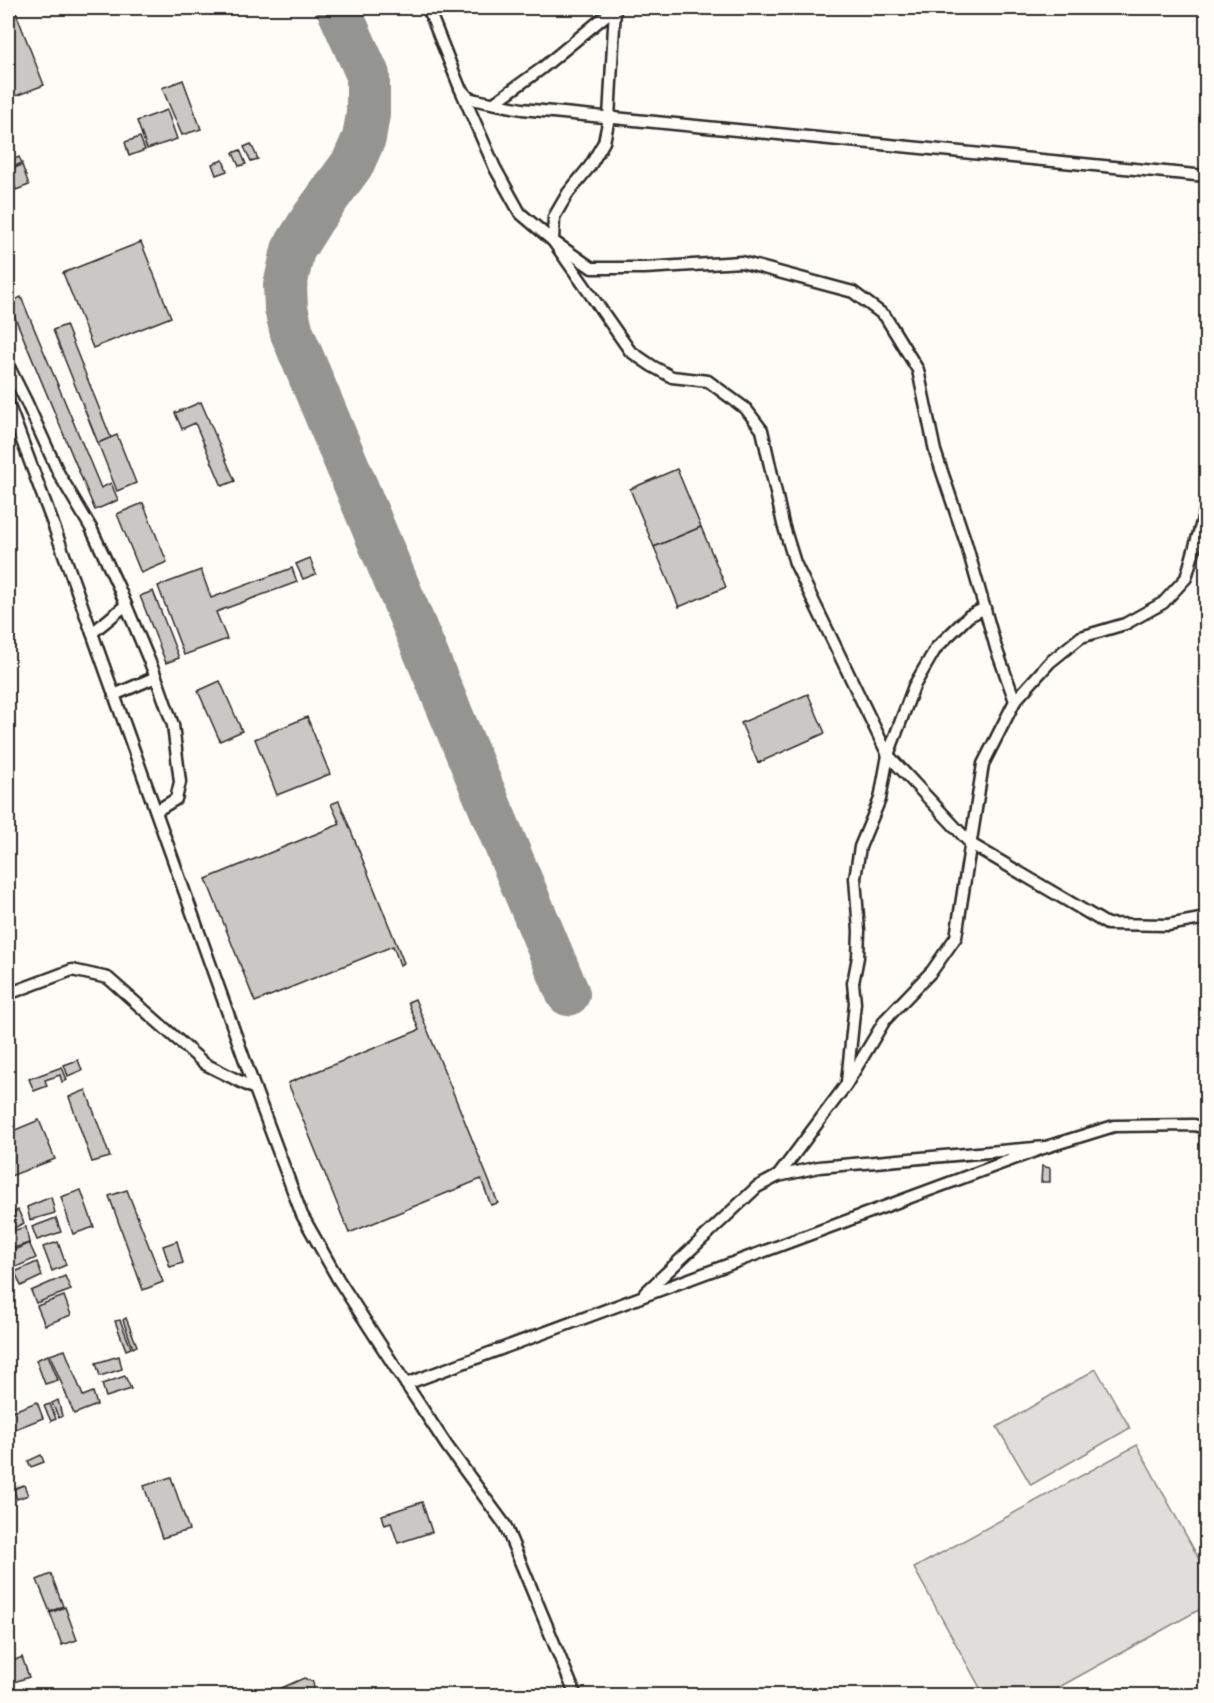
<svg xmlns="http://www.w3.org/2000/svg" width="1214" height="1703" font-family="Delius,sans-serif">
	<style>
		.green { fill: #dfdeda; stroke: #858482; stroke-width: 1.5 }
		.lines { fill: none; stroke-linecap: round; stroke-linejoin: round }
		.taxiway { stroke: #949491; stroke-width: 44 }
		.building { fill: #c9c8c4; stroke: #2b2b2b; stroke-width: 1.5 }
		.service-casing { stroke: #2b2b2b; stroke-width: 15 }
		.service { stroke: #fdfcf7; stroke-width: 10 }
	</style>
	<rect width="100%" height="100%" fill="#fdfcf7"/>
	<filter id="ink" filterUnits="userSpaceOnUse"><feTurbulence type="fractalNoise" baseFrequency=".0167" numOctaves="2"/><feDisplacementMap in="SourceGraphic" scale="12" xChannelSelector="R" yChannelSelector="G"/><feConvolveMatrix kernelMatrix="1 2 1 2 8 2 1 2 1" color-interpolation-filters="sRGB"/></filter>
	<g filter="url(#ink)">
		<g class="green">
			<path d="M1096,1369L1130,1428L1031,1485L997,1427Z"/>
			<path d="M1137,1445L1206,1572V1606L1045,1695H984L914,1568Z"/>
		</g>
		<g class="lines">
			<path class="taxiway" d="M338,8L368,75V114L364,138L353,163L313,218L293,250L285,286L286,308L292,333L568,994"/>
		</g>
		<g class="building">
			<path d="M8,8H14L44,85L8,99Z"/>
			<path d="M651,8H665L657,14Z"/>
			<path d="M183,80L201,129L182,135L162,88Z"/>
			<path d="M167,110L177,139L147,149L137,121Z"/>
			<path d="M140,137L145,150L129,156L125,142Z"/>
			<path d="M251,144L258,159L251,161L244,147Z"/>
			<path d="M240,150L246,164L239,166L233,153Z"/>
			<path d="M19,157L22,163L8,169V162Z"/>
			<path d="M223,160L227,171L216,175L212,164Z"/>
			<path d="M22,165L29,185L16,190L9,170Z"/>
			<path d="M141,242L171,317L93,348L63,273Z"/>
			<path d="M21,297L101,488L111,483L118,500L95,510L9,303Z"/>
			<path d="M66,325L111,438L98,443L53,330Z"/>
			<path d="M201,402L235,481L222,486L195,423L182,429L175,413Z"/>
			<path d="M117,435L136,483L117,491L98,443Z"/>
			<path d="M677,469L701,527L654,547L630,489Z"/>
			<path d="M143,503L167,562L141,573L117,514Z"/>
			<path d="M701,527L726,587L679,607L654,547Z"/>
			<path d="M310,558L316,574L303,579L296,564Z"/>
			<path d="M292,568L297,582L216,612L227,639L184,655L158,586L201,570L211,598Z"/>
			<path d="M153,591L179,658L166,663L140,596Z"/>
			<path d="M220,681L242,731L220,741L198,691Z"/>
			<path d="M808,694L825,733L758,763L741,723Z"/>
			<path d="M307,717L330,774L277,795L255,739Z"/>
			<path d="M339,801L404,963L400,965L393,946L255,1002L206,879L340,824L331,804Z"/>
			<path d="M415,999L498,1203L491,1205L481,1179L349,1233L288,1083L419,1030L408,1002Z"/>
			<path d="M78,1060L82,1070L68,1076L64,1065Z"/>
			<path d="M62,1067L67,1080L62,1082L60,1075L45,1080L47,1086L34,1091L29,1079Z"/>
			<path d="M86,1090L110,1157L92,1162L69,1097Z"/>
			<path d="M39,1120L55,1159L8,1177V1133Z"/>
			<path d="M1042,1166L1050,1168V1182H1041Z"/>
			<path d="M81,1190L94,1227L73,1234L61,1197Z"/>
			<path d="M127,1190L163,1282L143,1290L109,1196Z"/>
			<path d="M51,1197L55,1213L30,1220L27,1207Z"/>
			<path d="M18,1210L24,1223L8,1231V1215Z"/>
			<path d="M56,1218L61,1232L37,1240L32,1227Z"/>
			<path d="M26,1227L29,1243L8,1250V1232Z"/>
			<path d="M177,1241L183,1263L170,1267L163,1246Z"/>
			<path d="M58,1242L66,1265L52,1271L43,1247Z"/>
			<path d="M29,1243L36,1258L14,1268L8,1253Z"/>
			<path d="M37,1262L42,1276L21,1286L15,1272Z"/>
			<path d="M65,1276L71,1290L36,1303L31,1291Z"/>
			<path d="M64,1296L71,1315L45,1325L37,1306Z"/>
			<path d="M126,1318L137,1346L133,1348L123,1320Z"/>
			<path d="M120,1320L131,1348L126,1350L115,1321Z"/>
			<path d="M65,1350L83,1396L93,1392L97,1405L74,1414L50,1355Z"/>
			<path d="M48,1355L58,1380L45,1384L36,1360Z"/>
			<path d="M119,1356L122,1369L100,1376L96,1363Z"/>
			<path d="M125,1376L131,1389L106,1397L102,1384Z"/>
			<path d="M58,1400L62,1416L59,1418L52,1403Z"/>
			<path d="M37,1402L43,1418L8,1432V1413Z"/>
			<path d="M50,1404L56,1419L51,1421L44,1406Z"/>
			<path d="M41,1455L44,1462L31,1467L28,1461Z"/>
			<path d="M171,1477L189,1530L162,1538L144,1486Z"/>
			<path d="M24,1485L28,1495L17,1499L13,1489Z"/>
			<path d="M422,1502L432,1532L398,1543L391,1523L385,1525L382,1515Z"/>
			<path d="M51,1574L63,1606L50,1612L37,1580Z"/>
			<path d="M65,1607L77,1640L62,1645L50,1613Z"/>
			<path d="M8,1646L13,1661L22,1657L29,1677L8,1684Z"/>
			<path d="M304,1678L313,1682L315,1696H279L277,1690Z"/>
		</g>
		<g class="lines">
			<g class="service-casing">
				<g id="service">
					<path d="M428,8L460,88L469,98L476,100L522,109L1206,176"/>
					<path d="M615,8L609,118L604,142L590,166L568,193L554,217L553,241L630,351L652,366L672,377L708,381L746,409L762,430L783,524L795,563L869,716L888,755L971,844L1107,924L1168,925L1206,918"/>
					<path d="M460,88L495,168L520,213L553,241L592,268H645L741,262L853,292L885,316L918,370L935,451L966,543L996,648L1015,701L983,764L956,937L932,971L885,1020L846,1085L778,1176"/>
					<path d="M494,103L541,69L615,8"/>
					<path d="M8,365L26,401L59,474L91,528L118,586L156,677L173,725L180,782L176,799L156,811"/>
					<path d="M8,403L52,521L255,1089L302,1215L338,1279L406,1384L447,1446L505,1525L576,1696"/>
					<path d="M92,633L126,605"/>
					<path d="M114,695L156,677"/>
					<path d="M1015,701L1050,662L1081,637L1125,624L1163,603L1186,578L1206,508"/>
					<path d="M8,994L72,970L108,978L205,1064L255,1089"/>
					<path d="M847,1082L855,1003L853,983L858,957L859,931L855,878L860,847L880,799L888,755L914,686L936,648L969,616L985,608"/>
					<path d="M645,1293L757,1187L778,1176L819,1167L1046,1147L1114,1126L1194,1125L1206,1128"/>
					<path d="M406,1384L1046,1147"/>
				</g>
			</g>
			<use href="#service" class="service"/>
		</g>
	</g>
	<rect width="1214" height="1703" fill="none" stroke="#fdfcf7" stroke-width="30"/>
	<rect x="15" y="15" width="1184" height="1673" fill="none" stroke="#2b2b2b" stroke-width="2" filter="url(#ink)"/>
</svg>
